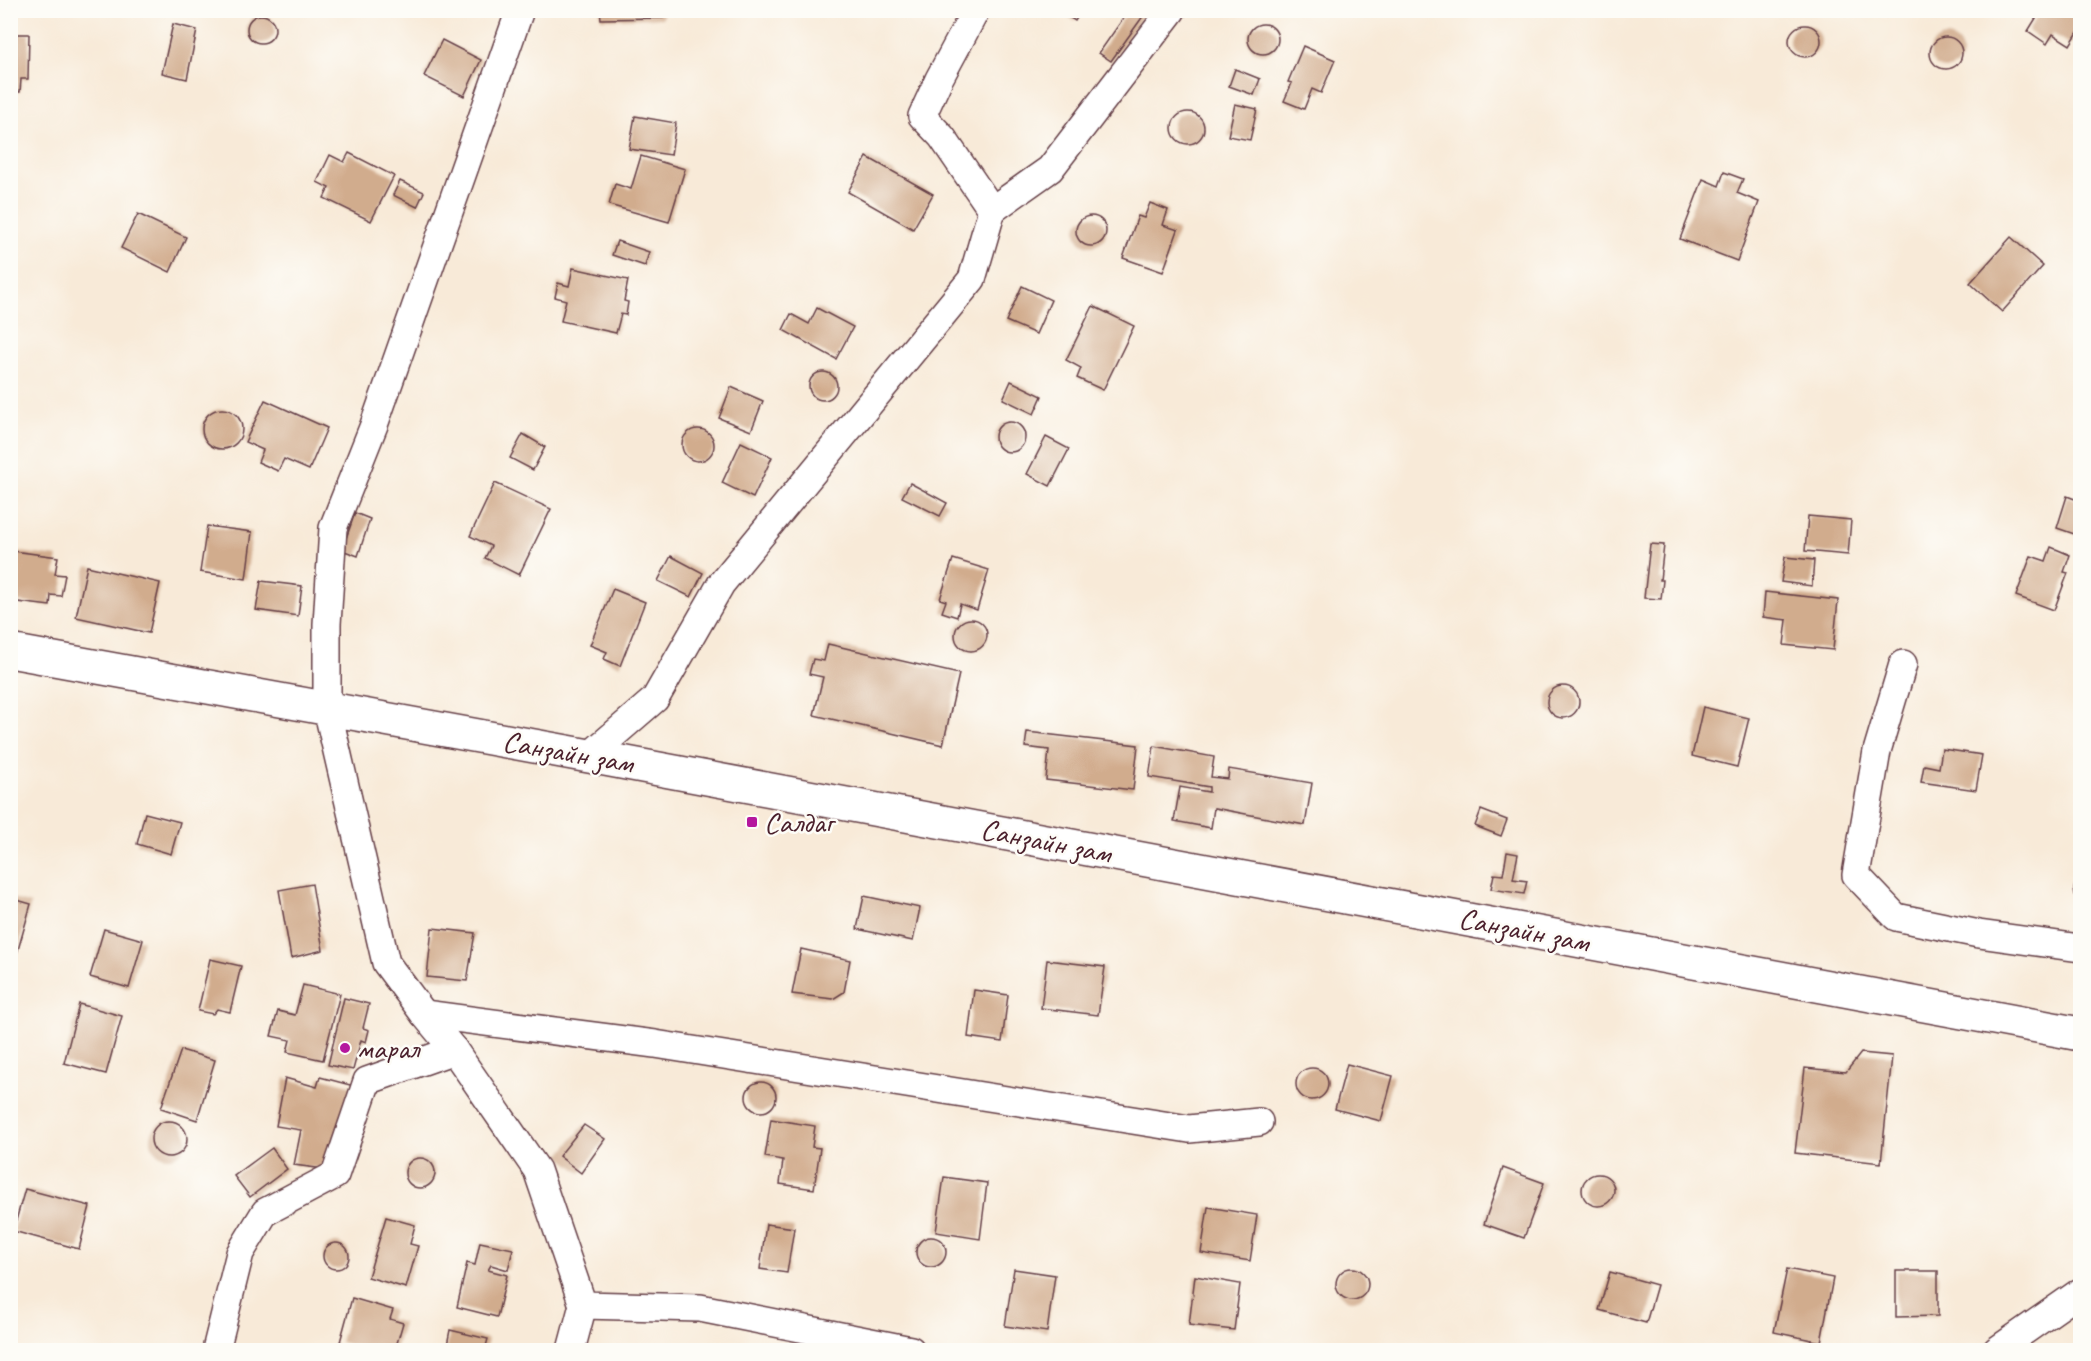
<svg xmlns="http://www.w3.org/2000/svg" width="2091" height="1361" font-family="Caveat,sans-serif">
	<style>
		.building { fill: #d1ac8d }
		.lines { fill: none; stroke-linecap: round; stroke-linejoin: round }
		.minor-casing { stroke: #643d45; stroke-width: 30 }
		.secondary-casing { stroke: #643d45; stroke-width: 36 }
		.minor { stroke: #fff; stroke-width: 27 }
		.secondary { stroke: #fff; stroke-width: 33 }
		.poi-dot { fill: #b5179e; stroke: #fdfcf7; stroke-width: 2 }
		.labels { text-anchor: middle; stroke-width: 5; stroke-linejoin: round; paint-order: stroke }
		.street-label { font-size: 30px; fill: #4a1f2b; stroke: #fdfcf7 }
		.poi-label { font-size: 30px; fill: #4a1f2b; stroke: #fdfcf7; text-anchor: start }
	</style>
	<rect width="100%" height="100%" fill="#fdfcf7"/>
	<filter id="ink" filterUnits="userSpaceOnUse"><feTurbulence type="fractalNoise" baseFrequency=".0167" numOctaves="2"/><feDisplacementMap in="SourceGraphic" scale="12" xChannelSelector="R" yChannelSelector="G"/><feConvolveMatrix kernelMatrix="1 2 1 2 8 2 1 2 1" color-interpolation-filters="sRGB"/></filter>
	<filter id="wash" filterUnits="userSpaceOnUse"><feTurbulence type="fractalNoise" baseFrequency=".008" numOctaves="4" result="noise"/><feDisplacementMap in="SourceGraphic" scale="24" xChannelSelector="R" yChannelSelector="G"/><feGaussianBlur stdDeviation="1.35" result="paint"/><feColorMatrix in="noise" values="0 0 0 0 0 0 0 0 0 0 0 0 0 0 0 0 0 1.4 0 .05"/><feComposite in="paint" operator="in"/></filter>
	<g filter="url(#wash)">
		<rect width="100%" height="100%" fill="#f8ead8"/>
		<g id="blocks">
			<g class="building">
				<path d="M600,10H663V18L601,19Z"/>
				<path d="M1058,10H1082L1075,21Z"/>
				<path d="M1129,10L1146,12L1111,61L1099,53Z"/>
				<path d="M2041,10H2076L2080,14V29L2070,45L2053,34L2047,44L2028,31Z"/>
				<circle cx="261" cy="29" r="14"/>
				<circle cx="1263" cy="39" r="15"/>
				<path d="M173,24L197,30L187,79L162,73Z"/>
				<circle cx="1805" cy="41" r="16"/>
				<path d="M10,34H29L28,79H21L20,92H10Z"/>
				<circle cx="1946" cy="53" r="16"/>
				<path d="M442,40L481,60L464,96L424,76Z"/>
				<path d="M1303,46L1335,60L1321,93L1312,89L1304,109L1284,101L1292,83L1288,82Z"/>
				<path d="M1235,69L1260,79L1254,95L1229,86Z"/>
				<path d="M1235,104L1257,109L1250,140L1228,136Z"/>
				<circle cx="1188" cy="128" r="16"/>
				<path d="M635,116L676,123L671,155L629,149Z"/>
				<path d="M349,153L394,176L371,221L324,198L329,188L317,182L330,155L344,162Z"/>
				<path d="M641,156L685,169L669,222L609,205L615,184L631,189Z"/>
				<path d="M867,157L933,194L913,229L848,192Z"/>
				<path d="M1724,172L1743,179L1737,193L1759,202L1737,261L1680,239L1703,179L1719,186Z"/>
				<path d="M400,181L424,192L417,207L393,195Z"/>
				<path d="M1150,203L1168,210L1163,225L1178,230L1163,272L1123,258L1138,216L1144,218Z"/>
				<path d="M138,214L186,237L170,272L121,248Z"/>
				<circle cx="1091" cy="231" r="15"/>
				<path d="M2011,237L2043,266L2002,312L1970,283Z"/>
				<path d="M617,241L649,252L645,266L612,255Z"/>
				<path d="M573,268L628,280L624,301L628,302L626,315L621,314L616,333L561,321L566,300L555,297L558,283L569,286Z"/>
				<path d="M1022,286L1051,300L1036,334L1006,321Z"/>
				<path d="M1093,306L1134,326L1103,390L1077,378L1081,368L1066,360Z"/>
				<path d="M817,308L853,327L836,359L783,330L791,314L809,324Z"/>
				<circle cx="823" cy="386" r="14"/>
				<path d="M1011,381L1042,396L1034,414L1003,399Z"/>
				<path d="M731,387L763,401L751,431L719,418Z"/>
				<path d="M265,400L327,428L309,470L284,459L278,471L258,462L263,450L245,442Z"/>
				<circle cx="222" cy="429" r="20"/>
				<circle cx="1010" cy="437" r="15"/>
				<circle cx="698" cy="445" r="16"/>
				<path d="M523,434L545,447L533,470L510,458Z"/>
				<path d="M1046,437L1069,449L1050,486L1027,474Z"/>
				<path d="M741,442L772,457L753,498L722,483Z"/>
				<path d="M495,483L551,509L519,575L485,558L491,546L470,536Z"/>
				<path d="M910,483L947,503L940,516L902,497Z"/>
				<path d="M2067,496L2080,501V536L2057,528Z"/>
				<path d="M355,513L370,519L358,556L342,550Z"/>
				<path d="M1808,516L1851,520L1848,555L1805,551Z"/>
				<path d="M207,526L252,532L246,579L200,572Z"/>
				<path d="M1650,544L1664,545L1660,580H1663L1661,599L1644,598Z"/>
				<path d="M2051,547L2070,555L2064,572L2068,573L2054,610L2016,596L2031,556L2046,561Z"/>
				<path d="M13,551L58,557L55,574L65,575L61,596L51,595L50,606L10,601V570Z"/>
				<path d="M671,556L703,573L691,597L658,581Z"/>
				<path d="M1785,557L1814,560L1812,586L1781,582Z"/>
				<path d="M953,559L989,570L977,610L960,604L957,617L942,612L946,601L940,599Z"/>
				<path d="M87,566L160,583L149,633L76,617Z"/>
				<path d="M261,581L302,586L298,616L256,610Z"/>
				<path d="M613,589L645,602L620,666L604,659L607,652L590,645Z"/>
				<path d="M1765,592L1838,600L1833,650L1784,645L1787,620L1763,617Z"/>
				<circle cx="971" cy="635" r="16"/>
				<path d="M828,644L959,674L943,745L814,715L823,677L809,674L813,659L824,661Z"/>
				<circle cx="1563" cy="702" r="16"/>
				<path d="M1703,707L1749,718L1737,767L1692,756Z"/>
				<path d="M1027,732L1138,745L1133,790L1046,780L1049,750L1025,747Z"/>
				<path d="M1154,746L1214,757L1211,777L1228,779L1229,769L1312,783L1305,825L1214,808L1211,828L1174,821L1180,787L1209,792V787L1149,777Z"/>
				<path d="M1942,749L1982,755L1976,790L1921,782L1924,765L1939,768Z"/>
				<path d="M1481,810L1507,820L1501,836L1475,826Z"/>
				<path d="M145,813L180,822L171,854L137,844Z"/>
				<path d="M1507,852L1518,854L1513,879L1527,881L1524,894L1491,889L1494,874L1503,875Z"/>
				<path d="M2080,876V901L2075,895L2074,889L2075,884Z"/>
				<path d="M312,884L323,950L291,958L279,890Z"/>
				<path d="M864,896L920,908L913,941L857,929Z"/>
				<path d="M10,898L31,904L16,957L10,955Z"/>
				<path d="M432,928L475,933L467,981L427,977Z"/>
				<path d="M104,929L143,940L129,988L90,977Z"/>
				<path d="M801,949L850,960L844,992L833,999L792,994Z"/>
				<path d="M210,959L241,966L230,1012L217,1009L213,1014L198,1011Z"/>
				<path d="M1047,960L1105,967L1098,1015L1041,1008Z"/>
				<path d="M303,985L340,994L323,1060L287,1052L290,1040L271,1036L278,1011L295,1015Z"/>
				<path d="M974,990L1008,995L1002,1042L968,1037Z"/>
				<path d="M344,998L369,1004L363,1028L369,1030L366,1042L361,1040L353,1070L328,1065Z"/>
				<path d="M79,1004L122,1016L106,1074L64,1063Z"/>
				<path d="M181,1050L215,1060L197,1120L161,1108Z"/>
				<path d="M1861,1053L1892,1056L1881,1163L1795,1153L1805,1068L1846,1072Z"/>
				<path d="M1347,1064L1393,1076L1381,1121L1335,1109Z"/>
				<circle cx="1312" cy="1084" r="16"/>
				<path d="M320,1077L354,1086L332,1170L294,1165L301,1130L276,1126L285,1078L317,1087Z"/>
				<circle cx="761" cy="1097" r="15"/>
				<path d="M771,1119L815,1126L812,1147L820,1148L814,1189L780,1184L783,1160L765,1157Z"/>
				<circle cx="169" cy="1139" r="18"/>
				<path d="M584,1125L605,1139L581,1173L559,1156Z"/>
				<path d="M272,1148L287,1169L250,1197L234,1176Z"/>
				<circle cx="420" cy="1173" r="15"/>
				<path d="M1503,1168L1544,1183L1524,1238L1484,1224Z"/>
				<circle cx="1598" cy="1190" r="16"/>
				<path d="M944,1177L987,1183L980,1239L936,1232Z"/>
				<path d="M25,1189L90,1206L79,1249L13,1231Z"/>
				<path d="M1208,1207L1257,1215L1250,1261L1201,1253Z"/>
				<path d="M386,1217L415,1225L410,1244L418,1246L406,1288L368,1277Z"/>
				<path d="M766,1224L794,1228L787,1273L760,1269Z"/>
				<circle cx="931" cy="1252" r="15"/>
				<path d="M480,1242L513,1249L508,1270L491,1265L488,1270L507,1275L497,1317L457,1307L467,1263L475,1265Z"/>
				<circle cx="336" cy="1256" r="13"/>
				<circle cx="1352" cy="1284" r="16"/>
				<path d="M1014,1269L1055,1275L1047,1332L1005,1326Z"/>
				<path d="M1787,1269L1833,1278L1821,1342L1774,1332Z"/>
				<path d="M1896,1271H1938V1316L1896,1317Z"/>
				<path d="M1610,1272L1657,1285L1646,1323L1599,1310Z"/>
				<path d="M1195,1276L1240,1284L1234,1330L1189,1325Z"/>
				<path d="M352,1298L393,1310L390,1319L403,1323L395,1350H370L340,1342Z"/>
				<path d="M450,1330L488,1339L485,1350H446Z"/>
			</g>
		</g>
	</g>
	<g filter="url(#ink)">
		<use href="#blocks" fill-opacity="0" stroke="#643d45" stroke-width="1.5"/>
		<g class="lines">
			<g class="minor-casing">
				<g id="minor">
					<path d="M520,10L374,425L333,528L327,624V708L386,963L424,1014L454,1050L537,1170L583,1305L700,1308L911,1350"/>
					<path d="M992,210L1050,169L1172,10"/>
					<path d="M1903,664L1877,751L1856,875L1896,917L1979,934L2080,948"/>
					<path d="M589,756L655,699L721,584L972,279L992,210L942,137L922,116L939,79L976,10"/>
					<path d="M424,1014L655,1044L1189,1129L1259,1122"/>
					<path d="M216,1350L240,1253L265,1212L335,1175L367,1081L454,1050"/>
					<path d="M571,1350L583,1305"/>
					<path d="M1997,1350L2080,1292"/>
				</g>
			</g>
			<g class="secondary-casing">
				<path id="secondary" d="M10,651L589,756L2080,1034"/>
			</g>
			<use href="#minor" class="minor"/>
			<use href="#secondary" class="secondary"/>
		</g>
	</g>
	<g class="poi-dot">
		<rect x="746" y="816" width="12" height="12" rx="3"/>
		<circle cx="345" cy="1048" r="6"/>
	</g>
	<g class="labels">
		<g class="street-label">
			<text transform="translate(568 752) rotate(10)" y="10">Санзайн зам</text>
			<text transform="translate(1046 841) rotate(11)" y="10">Санзайн зам</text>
			<text transform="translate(1524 930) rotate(11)" y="10">Санзайн зам</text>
		</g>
		<g class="poi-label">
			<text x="764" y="832">Салдаг</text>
			<text x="357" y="1058">марал</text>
		</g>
	</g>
	<rect width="2091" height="1361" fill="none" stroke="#fdfcf7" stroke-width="36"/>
</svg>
